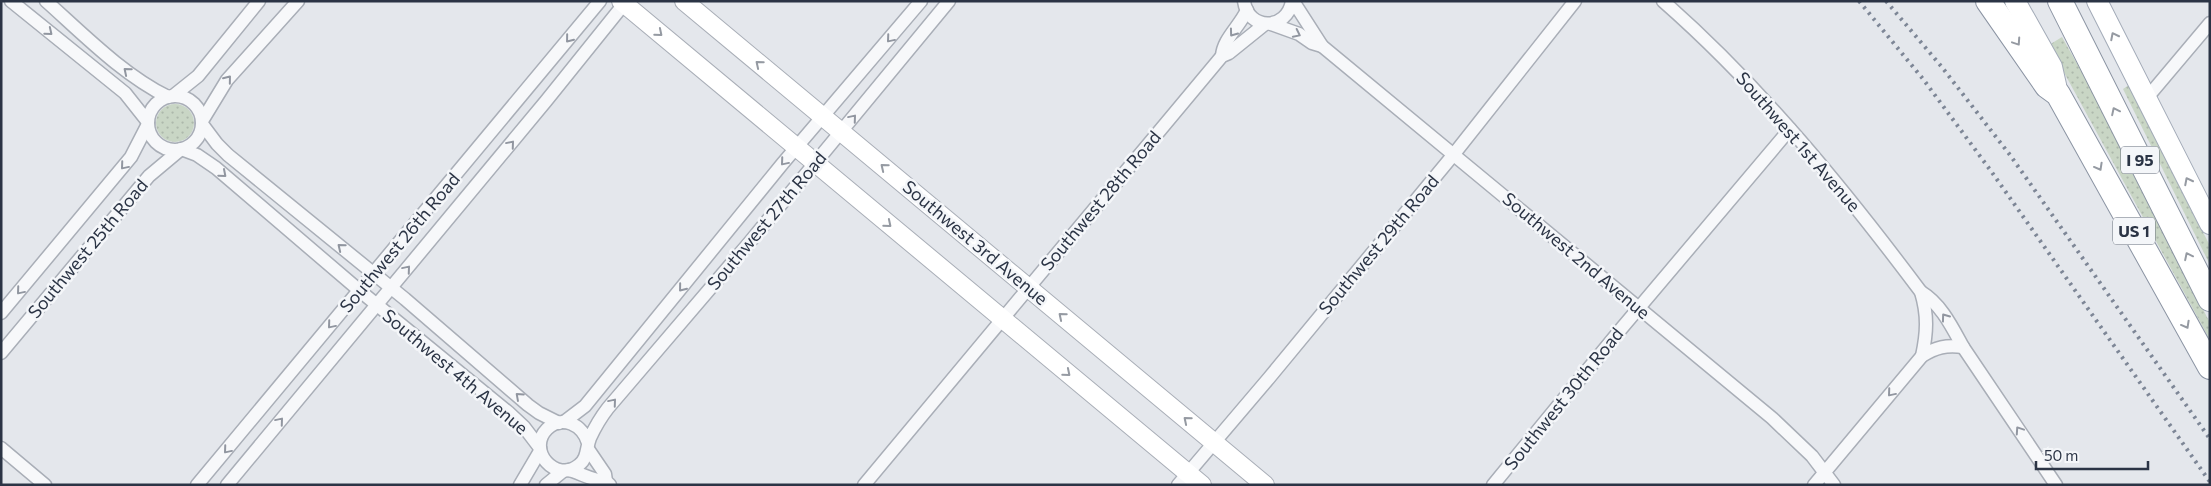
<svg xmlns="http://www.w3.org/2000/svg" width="2211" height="486" font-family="Commissioner,sans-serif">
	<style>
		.grass { fill: url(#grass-dots) }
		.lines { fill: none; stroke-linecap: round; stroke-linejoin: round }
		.street-casing { stroke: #a9aeb7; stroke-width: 15 }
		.secondary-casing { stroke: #a9aeb7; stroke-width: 20 }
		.primary-casing { stroke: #a3abb8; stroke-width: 22 }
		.highway-casing { stroke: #8b94a3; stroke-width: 26 }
		.street { stroke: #f7f8fa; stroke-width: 12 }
		.secondary { stroke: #fff; stroke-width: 18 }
		.primary { stroke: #fff; stroke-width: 20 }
		.highway { stroke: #fff; stroke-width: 24 }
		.rail { stroke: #7d8696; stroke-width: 4; stroke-dasharray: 2.5 5; stroke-linecap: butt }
		.oneway { stroke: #9196a0 }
		.oneway2 { stroke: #959aa2 }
		.labels { text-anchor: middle; stroke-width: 5; stroke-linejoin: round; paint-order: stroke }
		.shield { fill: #f4f6f9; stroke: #676e7b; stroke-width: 1 }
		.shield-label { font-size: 16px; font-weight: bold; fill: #2b3445 }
		.street-label { font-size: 18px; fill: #2b3445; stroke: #f4f6f9 }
	</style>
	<defs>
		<pattern id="grass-dots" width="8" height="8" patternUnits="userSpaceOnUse" patternTransform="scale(1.25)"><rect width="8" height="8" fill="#c9d6c5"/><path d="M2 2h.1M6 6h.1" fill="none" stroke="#adb8ab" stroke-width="1.8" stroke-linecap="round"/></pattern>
	</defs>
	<rect width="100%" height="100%" fill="#e4e7ec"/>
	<g class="grass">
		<path d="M2062,37L2097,99L2210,323V340L2049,45Z"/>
		<path d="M2129,85L2210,246V265L2123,89Z"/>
		<circle cx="175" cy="123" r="19"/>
	</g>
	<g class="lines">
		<g class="street-casing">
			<g id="street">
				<path d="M11,1L125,93L148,122"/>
				<path d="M46,1C83,34 123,75 168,97"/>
				<path d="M1244,1C1248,31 1287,31 1292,1"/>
				<path d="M1293,1L1322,46L1772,418L1812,456L1834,485"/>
				<path d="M1663,1C1761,87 1843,188 1921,292C1928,315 1927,333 1922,356"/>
				<path d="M1271,24L1299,34L1312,43L1322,46"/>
				<path d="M1222,56C1223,39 1240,26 1247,10"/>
				<path d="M173,96L198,76L259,1"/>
				<circle cx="175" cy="123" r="27"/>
				<path d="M2146,99L2210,23"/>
				<path d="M202,121L227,80L298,1"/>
				<path d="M202,124L217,144L228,155L405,299L528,405L539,413L559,423"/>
				<path d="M181,149L197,155L216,168L360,291L508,412L524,427L540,448"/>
				<path d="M1921,292C1941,304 1952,327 1963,347L2056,485"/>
				<path d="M1,313L131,157L148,124"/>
				<path d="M1,353L149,176L180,150"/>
				<path d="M564,422L585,406L783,163L921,1"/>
				<path d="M588,443C583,425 562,414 547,429C526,450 556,484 579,465C588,458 586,448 590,438C595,427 601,417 608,408L749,243L949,1"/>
				<path d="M1,448L45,485"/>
				<path d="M588,449L605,474L606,481L610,485"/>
				<path d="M569,470C580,473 596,482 606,481"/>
				<path d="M197,485L600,1"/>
				<path d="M227,485L546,101L624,4"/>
				<path d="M520,485L540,451"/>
				<path d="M546,485L563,471"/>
				<path d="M864,485L1222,56L1229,53L1265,24"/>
				<path d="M1178,485L1269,378L1454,154L1575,1"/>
				<path d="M1493,485L1621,329L1790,129"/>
				<path d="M1814,485L1922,356C1936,347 1946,345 1963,347"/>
			</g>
		</g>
		<g class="secondary-casing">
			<g id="secondary">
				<path d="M621,1L1202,485"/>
				<path d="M684,1L1265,485"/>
			</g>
		</g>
		<g class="primary-casing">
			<g id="primary">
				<path d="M2015,1L2052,67L2058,94"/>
				<path d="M2097,1L2210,224"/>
			</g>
		</g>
		<g class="highway-casing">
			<g id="highway">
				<path d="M1988,1L2047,86L2058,94L2210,367"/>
				<path d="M2060,1L2210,299"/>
			</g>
		</g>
		<use href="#street" class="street"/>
		<use href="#secondary" class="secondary"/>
		<use href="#primary" class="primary"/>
		<use href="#highway" class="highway"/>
		<g class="rail">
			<path d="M1859,1L1923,79L1991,171L2210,482"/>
			<path d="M1886,1L1941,66L2010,155L2210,439"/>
		</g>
	</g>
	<defs><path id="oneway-chevron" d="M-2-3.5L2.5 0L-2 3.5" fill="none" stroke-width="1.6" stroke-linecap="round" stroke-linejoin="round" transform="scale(1.25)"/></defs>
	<g class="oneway">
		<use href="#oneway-chevron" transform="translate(49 32) rotate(39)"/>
		<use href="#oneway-chevron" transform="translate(1233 33) rotate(126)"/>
		<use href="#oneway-chevron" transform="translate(1297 34) rotate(26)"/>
		<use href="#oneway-chevron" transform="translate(569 39) rotate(129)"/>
		<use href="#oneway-chevron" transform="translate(890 39) rotate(130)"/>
		<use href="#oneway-chevron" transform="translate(127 71) rotate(-140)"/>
		<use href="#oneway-chevron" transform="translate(228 79) rotate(-51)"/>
		<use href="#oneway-chevron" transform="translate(853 118) rotate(-50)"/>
		<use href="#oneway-chevron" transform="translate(511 144) rotate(-50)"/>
		<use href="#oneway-chevron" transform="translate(784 162) rotate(130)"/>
		<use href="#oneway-chevron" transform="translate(124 166) rotate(130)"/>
		<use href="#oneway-chevron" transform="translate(223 174) rotate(41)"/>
		<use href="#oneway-chevron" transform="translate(341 247) rotate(-141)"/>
		<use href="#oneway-chevron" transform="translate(407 269) rotate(-50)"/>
		<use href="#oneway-chevron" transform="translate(682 288) rotate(129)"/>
		<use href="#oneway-chevron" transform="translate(20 291) rotate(130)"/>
		<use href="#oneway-chevron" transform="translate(1945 317) rotate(-126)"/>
		<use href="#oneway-chevron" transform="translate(331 325) rotate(130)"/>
		<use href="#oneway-chevron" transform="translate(1891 393) rotate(130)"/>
		<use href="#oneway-chevron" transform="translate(519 396) rotate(-138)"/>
		<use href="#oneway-chevron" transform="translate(613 402) rotate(-50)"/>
		<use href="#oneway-chevron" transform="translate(280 421) rotate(-50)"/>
		<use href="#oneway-chevron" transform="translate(2019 430) rotate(-124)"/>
		<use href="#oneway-chevron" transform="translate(227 450) rotate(130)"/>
	</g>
	<g class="oneway2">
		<use href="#oneway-chevron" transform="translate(659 33) rotate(40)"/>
		<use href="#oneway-chevron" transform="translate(2114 36) rotate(-117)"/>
		<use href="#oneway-chevron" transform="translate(2017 42) rotate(56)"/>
		<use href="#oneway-chevron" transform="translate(759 64) rotate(-140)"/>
		<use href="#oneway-chevron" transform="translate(2115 111) rotate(-116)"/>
		<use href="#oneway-chevron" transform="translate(884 167) rotate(-141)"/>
		<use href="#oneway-chevron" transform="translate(2099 167) rotate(61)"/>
		<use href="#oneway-chevron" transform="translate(2188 181) rotate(-117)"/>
		<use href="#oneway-chevron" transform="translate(888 224) rotate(40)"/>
		<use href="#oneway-chevron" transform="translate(2188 256) rotate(-116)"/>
		<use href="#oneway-chevron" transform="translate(1062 316) rotate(-140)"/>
		<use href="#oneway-chevron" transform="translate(2186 325) rotate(61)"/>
		<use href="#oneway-chevron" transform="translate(1067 373) rotate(40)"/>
		<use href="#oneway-chevron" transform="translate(1187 420) rotate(-140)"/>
	</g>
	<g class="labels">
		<g class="shield">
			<rect x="2121" y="146.5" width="38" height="27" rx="4"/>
			<rect x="2113" y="217.5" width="42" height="27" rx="4"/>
		</g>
		<g class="shield-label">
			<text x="2140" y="166">I 95</text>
			<text x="2134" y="237">US 1</text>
		</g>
		<g class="street-label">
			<text transform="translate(1798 142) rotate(49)" y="6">Southwest 1st Avenue</text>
			<text transform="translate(1101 201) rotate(-50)" y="6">Southwest 28th Road</text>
			<text transform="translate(767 221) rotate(-50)" y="6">Southwest 27th Road</text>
			<text transform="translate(400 243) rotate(-50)" y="6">Southwest 26th Road</text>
			<text transform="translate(975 243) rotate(40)" y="6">Southwest 3rd Avenue</text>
			<text transform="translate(1379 245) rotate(-50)" y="6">Southwest 29th Road</text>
			<text transform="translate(88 249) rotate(-50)" y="6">Southwest 25th Road</text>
			<text transform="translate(1576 256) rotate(40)" y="6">Southwest 2nd Avenue</text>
			<text transform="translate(455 372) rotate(40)" y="6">Southwest 4th Avenue</text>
			<text transform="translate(1564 399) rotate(-51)" y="6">Southwest 30th Road</text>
		</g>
	</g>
	<rect width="2211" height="486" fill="none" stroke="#2b3445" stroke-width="5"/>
	<path d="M2036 461v8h112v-8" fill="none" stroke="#2b3445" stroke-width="2.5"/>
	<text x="2044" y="461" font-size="15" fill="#2b3445" stroke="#f4f6f9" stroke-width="4" paint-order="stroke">50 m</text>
</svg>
